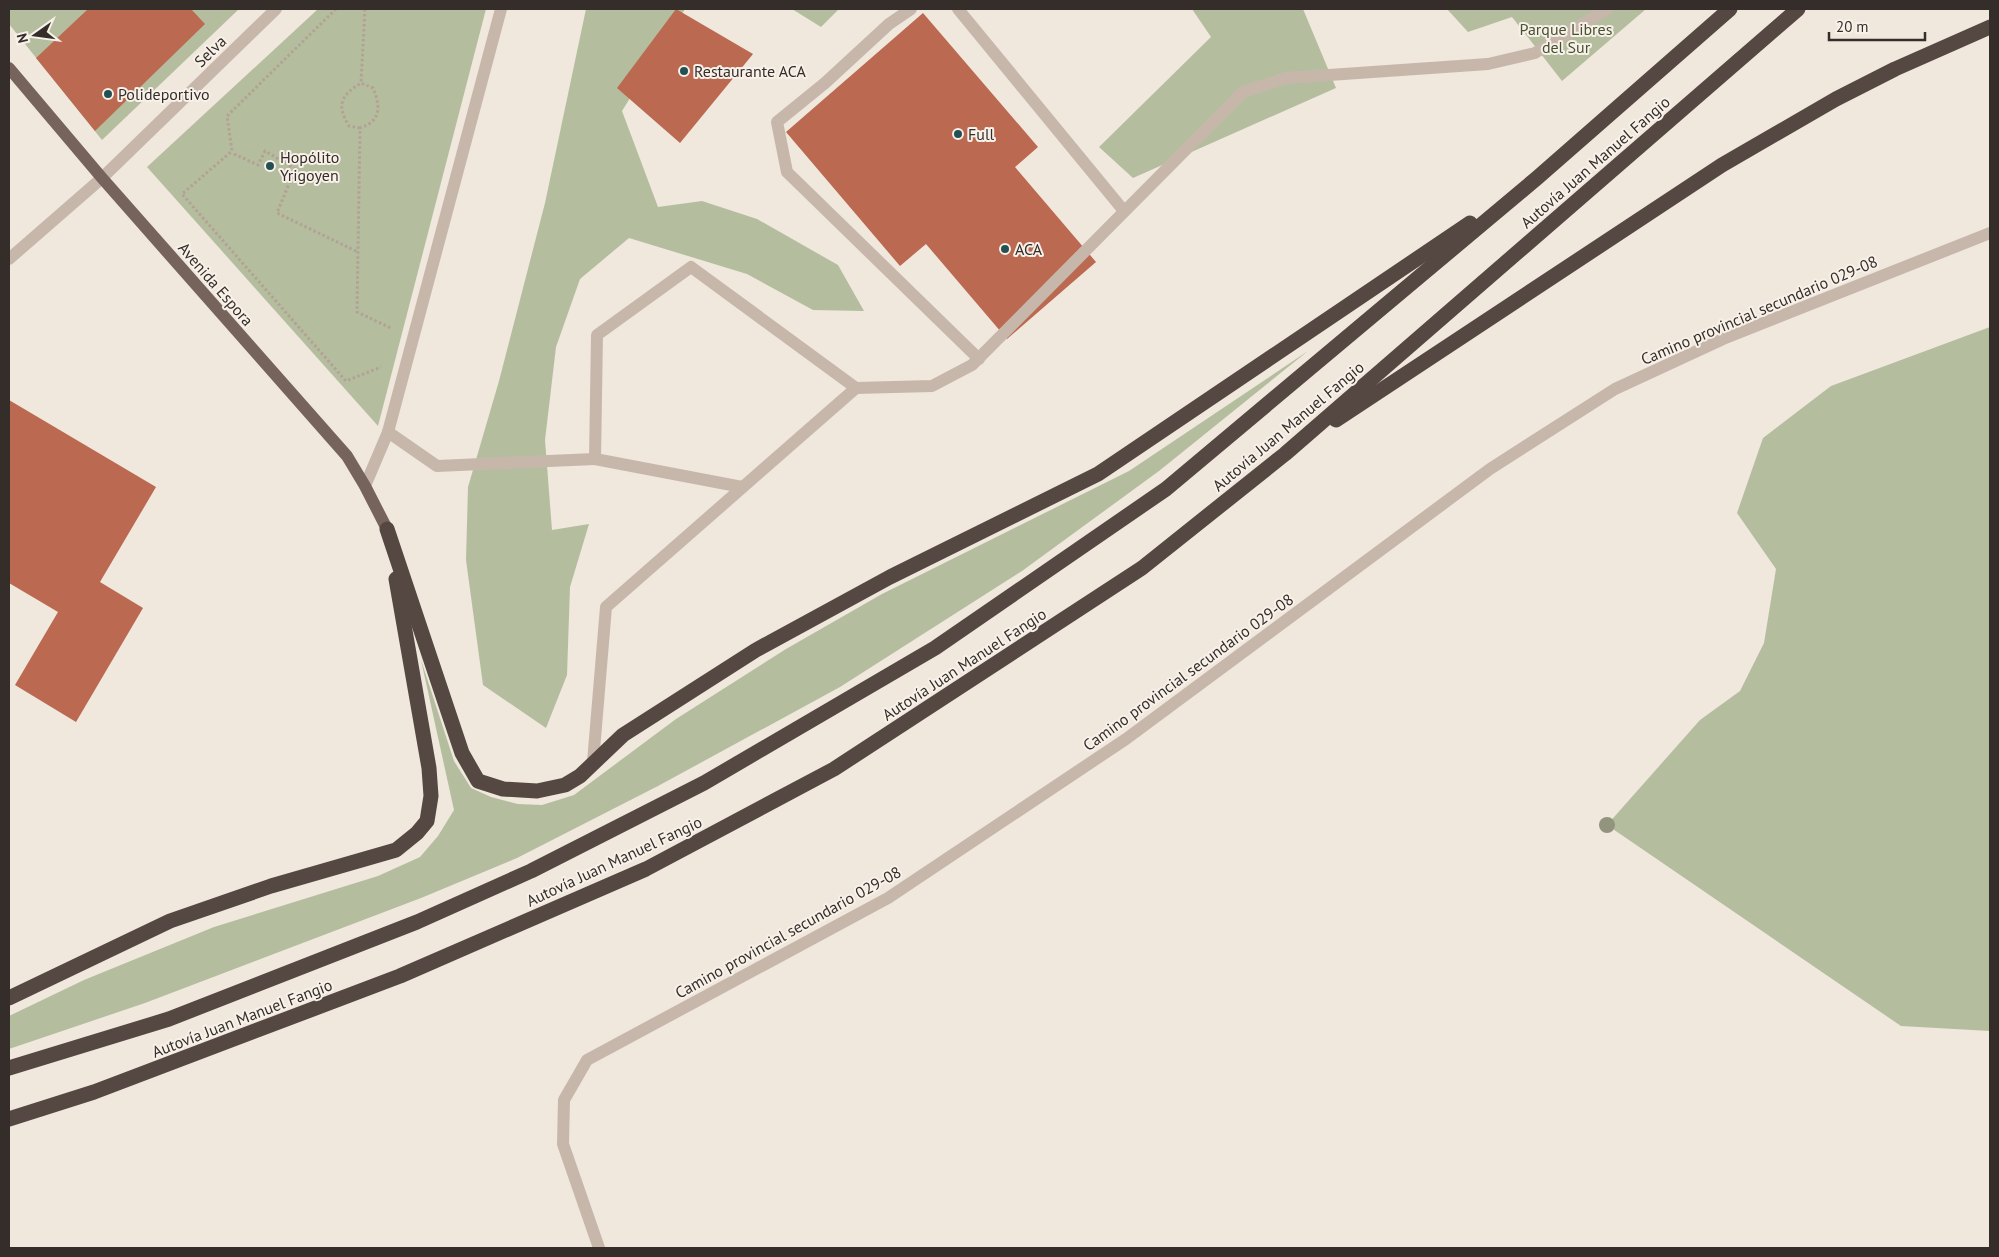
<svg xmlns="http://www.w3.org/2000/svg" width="1999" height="1257" font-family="'PT Sans',sans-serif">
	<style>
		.green { fill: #b4be9f }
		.building { fill: #bb6950 }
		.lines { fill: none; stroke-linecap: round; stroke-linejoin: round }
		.path { stroke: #b3a195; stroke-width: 3; stroke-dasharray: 2.5 2.5; stroke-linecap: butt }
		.minor { stroke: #c7b7aa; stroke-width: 12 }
		.major { stroke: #76645c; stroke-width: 12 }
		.highway { stroke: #554741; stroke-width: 15 }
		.tree { fill: #92947d }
		.poi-dot { fill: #225053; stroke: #f8f1e9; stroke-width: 2 }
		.labels { text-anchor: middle; stroke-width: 4; stroke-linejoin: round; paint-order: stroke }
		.park-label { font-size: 16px; fill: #45512f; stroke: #f8f1e9 }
		.street-label { font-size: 16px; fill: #352d29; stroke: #f8f1e9 }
		.poi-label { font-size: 16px; fill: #352d29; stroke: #f8f1e9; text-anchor: start }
	</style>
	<rect width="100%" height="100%" fill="#f0e7dd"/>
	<g class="green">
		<path d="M9,9H239L102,140L9,24Z"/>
		<path d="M318,9H486L378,426L147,167Z"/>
		<path d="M586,9H685L622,111L658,207L702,201L757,219L838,265L864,311L813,310L747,274L629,238L580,279L556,347L545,440L552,530L589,524L570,587L567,675L546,728L483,685L466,560L468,487L499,381L545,203Z"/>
		<path d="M792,9H839L821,27Z"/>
		<path d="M1192,9H1303L1336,88L1133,178L1099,147L1211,37Z"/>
		<path d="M1447,9H1646L1562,81L1512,17L1468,32Z"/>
		<path d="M1990,327V1031L1901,1026L1607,825L1700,720L1740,691L1764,643L1776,569L1737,513L1763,438L1831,386Z"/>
		<path d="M1308,351L1159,471L1022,571L840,687L658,786L517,858L421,898L145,1003L9,1049V1016L84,980L214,927L378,876L420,857L438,836L454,810L421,660L454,761L471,788L491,797L518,804L542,805L574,795L676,719L786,649L882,594L1129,471Z"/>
	</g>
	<g class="building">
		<path d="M88,9H191L205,24L95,131L36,58Z"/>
		<path d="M676,9L753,54L680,143L617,88Z"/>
		<path d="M923,13L1038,147L1015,167L1096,262L1007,339L926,244L900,266L786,132Z"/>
		<path d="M9,400L156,487L100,582L143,608L76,722L15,685L58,612L9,583Z"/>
	</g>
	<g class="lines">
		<g class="path">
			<path d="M336,9L227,116L232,151L182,194L346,381L381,367"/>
			<path d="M365,9L361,83L373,88C381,107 381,121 360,128L357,312L391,328"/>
			<path d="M360,128L349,126C336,105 341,95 361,83"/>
			<path d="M234,154L258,165L265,151L295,169L277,213L358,252"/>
		</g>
		<g class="minor">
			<path d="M911,9L889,24L825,83L777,122L787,172L979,359"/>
			<path d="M958,9L1124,211"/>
			<path d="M9,259L102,178L276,9"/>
			<path d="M388,432L437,466L595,459"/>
			<path d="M365,486L388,432L501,9"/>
			<path d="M742,487L595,459L597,335L691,267L856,388"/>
			<path d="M593,762L606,607L856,388L932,386L972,365L1243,92L1286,78L1488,64L1535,53L1607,9"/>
			<path d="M599,1248L563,1144L564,1100L587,1060L888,898L1126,739L1490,469L1615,389L1723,339L1990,233"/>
		</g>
		<path class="major" d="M9,68L102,178L347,456L365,486L387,529"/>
		<g class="highway">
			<path d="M1336,420L1722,165L1836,99L1895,69L1990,27"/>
			<path d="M387,529L462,753L478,781L503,789L537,791L565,785L580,776L623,735L756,650L890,577L1098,474L1470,223"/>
			<path d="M9,998L170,921L271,886L396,850L417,833L427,821L431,796L429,768L396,579"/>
			<path d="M9,1068L169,1019L417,922L531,871L704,783L935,648L1166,489L1537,178L1730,9"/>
			<path d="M9,1119L94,1092L400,976L646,869L834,769L1142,568L1285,454L1798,9"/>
		</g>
	</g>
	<circle class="tree" cx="1607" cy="825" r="8"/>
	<g class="poi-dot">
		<circle cx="684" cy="71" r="5"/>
		<circle cx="108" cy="94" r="5"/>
		<circle cx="958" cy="134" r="5"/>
		<circle cx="270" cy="166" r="5"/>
		<circle cx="1005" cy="249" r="5"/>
	</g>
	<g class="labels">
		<g class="park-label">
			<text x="1566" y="35">Parque Libres<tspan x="1566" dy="18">del Sur</tspan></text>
		</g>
		<g class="street-label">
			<text transform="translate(210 51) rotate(-44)" y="6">Selva</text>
			<text transform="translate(1595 162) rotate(-41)" y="6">Autovía Juan Manuel Fangio</text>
			<text transform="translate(216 284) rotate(49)" y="6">Avenida Espora</text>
			<text transform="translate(1759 310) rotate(-23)" y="6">Camino provincial secundario 029-08</text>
			<text transform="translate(1288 426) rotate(-40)" y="6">Autovía Juan Manuel Fangio</text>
			<text transform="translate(964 664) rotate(-33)" y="6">Autovía Juan Manuel Fangio</text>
			<text transform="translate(1188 672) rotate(-36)" y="6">Camino provincial secundario 029-08</text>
			<text transform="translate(614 861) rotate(-25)" y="6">Autovía Juan Manuel Fangio</text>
			<text transform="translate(788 932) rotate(-29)" y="6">Camino provincial secundario 029-08</text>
			<text transform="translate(242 1018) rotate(-21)" y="6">Autovía Juan Manuel Fangio</text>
		</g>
		<g class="poi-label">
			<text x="694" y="77">Restaurante ACA</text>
			<text x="118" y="100">Polideportivo</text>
			<text x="968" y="140">Full</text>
			<text x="280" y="163">Hopólito<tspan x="280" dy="18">Yrigoyen</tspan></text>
			<text x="1015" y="255">ACA</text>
		</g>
	</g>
	<rect width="1999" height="1257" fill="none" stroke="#352d29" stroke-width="20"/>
	<g transform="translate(35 35) rotate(256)" stroke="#f8f1e9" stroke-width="4" paint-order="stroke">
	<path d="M0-4L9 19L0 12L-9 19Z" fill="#352d29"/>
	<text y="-8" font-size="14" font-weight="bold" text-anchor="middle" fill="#352d29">N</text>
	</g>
	<path d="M1829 32v8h96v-8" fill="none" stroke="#352d29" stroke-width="2.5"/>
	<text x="1836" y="32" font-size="15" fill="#352d29" stroke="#f8f1e9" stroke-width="4" paint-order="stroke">20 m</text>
</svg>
